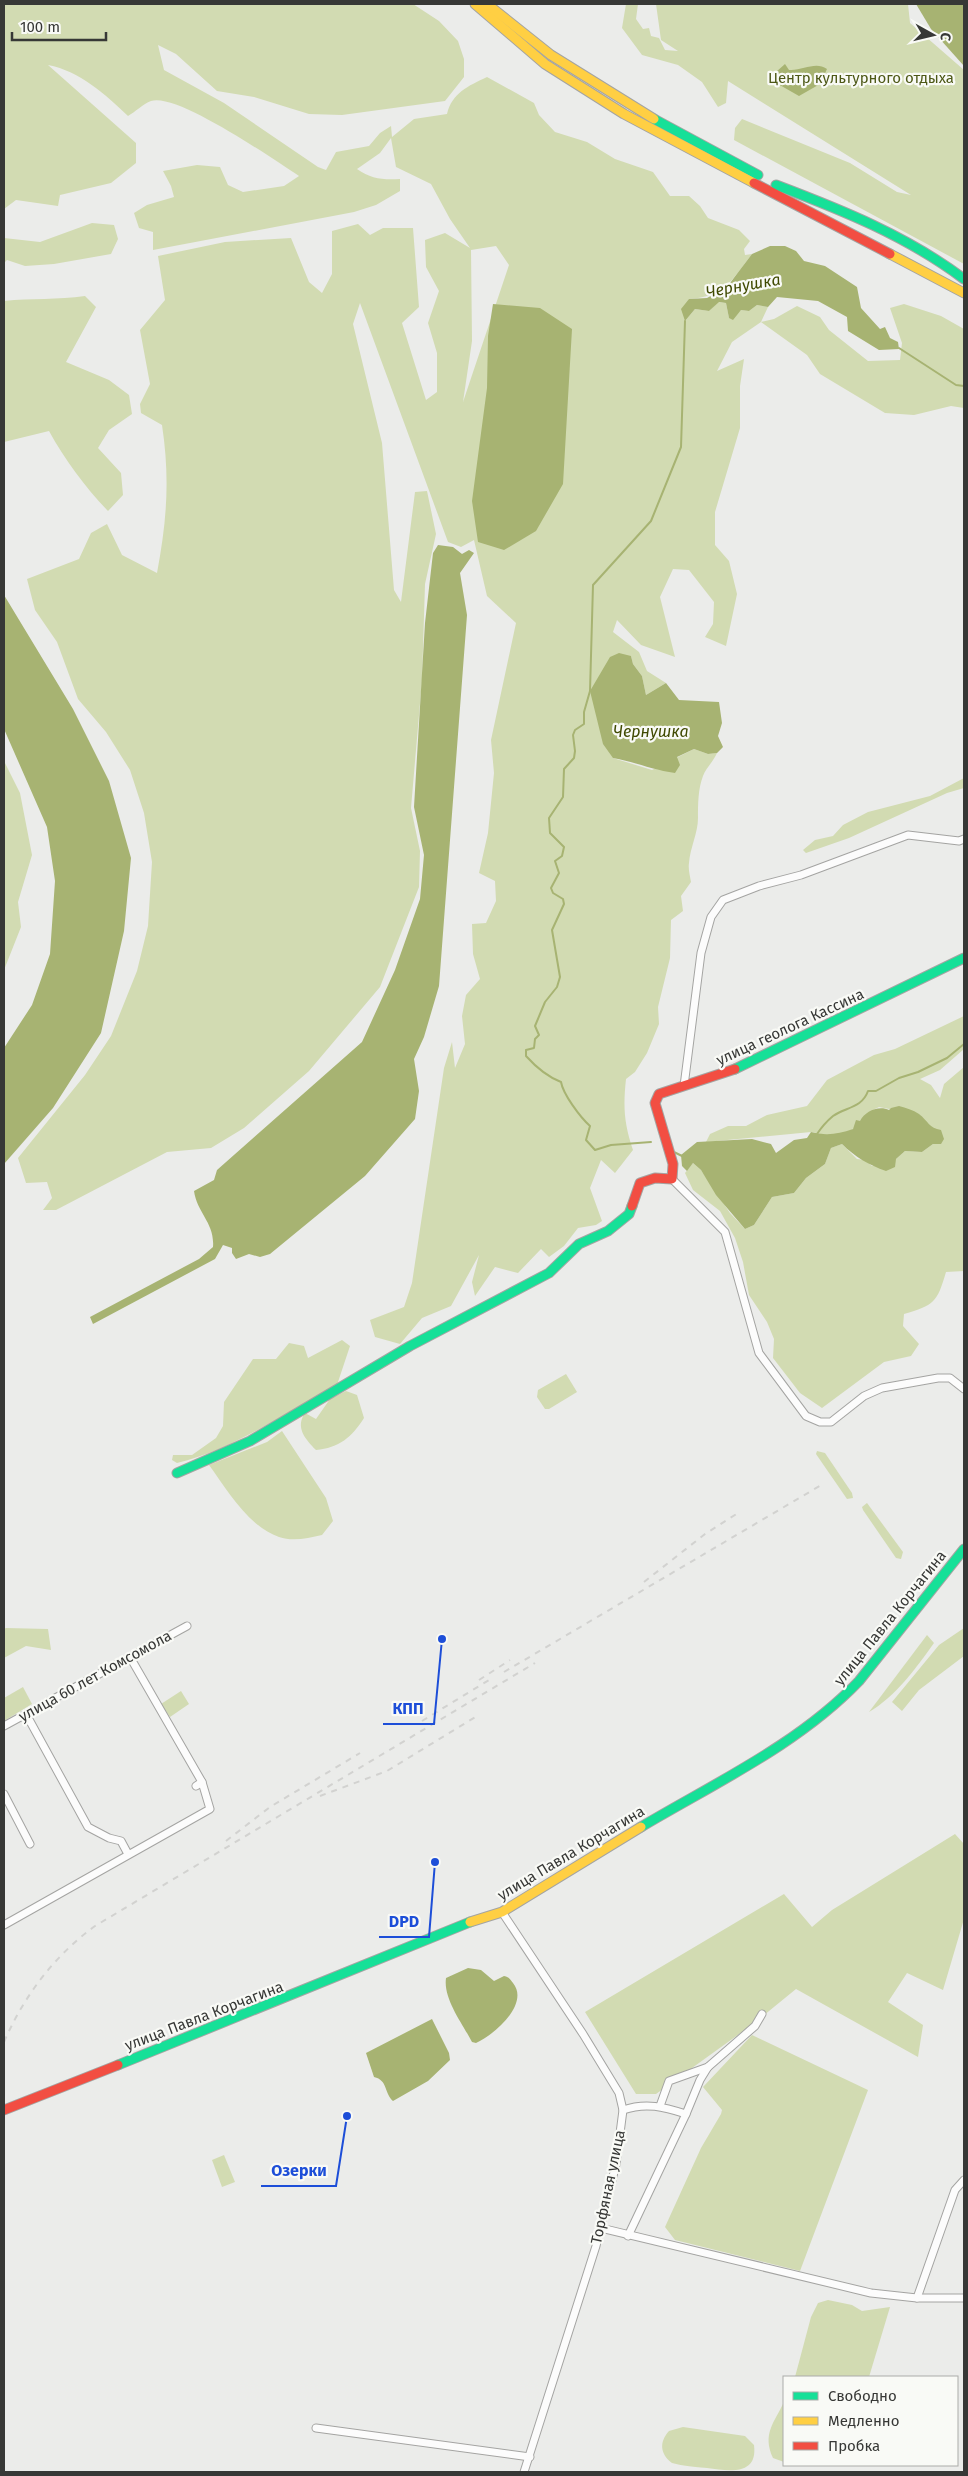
<svg xmlns="http://www.w3.org/2000/svg" width="968" height="2476" font-family="'Fira Sans',sans-serif">
	<style>
		.green { fill: #d2dbb2; fill-rule: evenodd }
		.water { fill: #a7b372 }
		.lines { fill: none; stroke-linecap: round; stroke-linejoin: round }
		.stream { stroke: #a7b372; stroke-width: 2 }
		.street-casing { stroke: #a4a4a2; stroke-width: 9 }
		.fast-casing { stroke: #a4a4a2; stroke-width: 11 }
		.slow-casing { stroke: #a4a4a2; stroke-width: 11 }
		.jam-casing { stroke: #a4a4a2; stroke-width: 11 }
		.street { stroke: #fcfcfc; stroke-width: 7 }
		.fast { stroke: #16e098; stroke-width: 9 }
		.slow { stroke: #ffcf43; stroke-width: 9 }
		.jam { stroke: #f24e42; stroke-width: 9 }
		.rail { stroke: #d2d2d0; stroke-width: 2; stroke-dasharray: 6 6; stroke-linecap: butt }
		.labels { text-anchor: middle; stroke-width: 4.5; stroke-linejoin: round; paint-order: stroke }
		.park-label { font-size: 15px; fill: #4d5816; stroke: #f9faf6 }
		.street-label { font-size: 15px; fill: #373836; stroke: #f9faf6 }
		.water-label { font-size: 16px; font-style: italic; fill: #404a02; stroke: #f9faf6 }
		.leader { fill: none; stroke: #1d4ed8; stroke-width: 2 }
		.callout-dot { fill: #1d4ed8; stroke: #f9faf6; stroke-width: 2 }
		.callout-label { font-size: 16px; text-anchor: middle; font-weight: bold; fill: #1d4ed8; stroke: #f9faf6; stroke-width: 4.5; stroke-linejoin: round; paint-order: stroke }
	</style>
	<rect width="100%" height="100%" fill="#ebecea"/>
	<g class="green">
		<path d="M4,4H413L439,21L458,41L464,59V77L445,101L342,115L309,114L254,97L217,91L176,54L158,45L164,70L224,103L318,167L326,170L336,152L369,146L380,133L391,126L392,137L414,119L447,114C452,93 468,86 487,77L534,103L539,115L555,132L587,142L615,159L653,172L670,196H689L700,206L708,218L739,230L750,241L744,249L745,255L752,254C732,280 724,297 689,299L685,321L695,309L709,311L718,302L726,303L729,318L741,310L749,311L757,305L768,307L761,322L774,319L797,306L820,317L829,330L868,361L900,360L902,343L890,308L904,304L941,316L964,329V408L951,406L914,415L885,413L820,374L807,355L761,322L732,342L717,371L744,359L740,386V428L715,512V545L729,561L737,594L726,646L705,637L713,624L714,602L689,570L673,569L660,597L675,657L641,645L617,620L613,632L639,652L647,671L666,683L646,695L642,676L633,664L631,656L613,758L652,770L694,749L708,754L717,753C713,762 706,768 703,776C698,789 698,804 698,818C698,833 690,848 689,863C688,869 690,876 691,882L681,896L683,911L671,920L670,958L658,1007L659,1024L647,1053L635,1072L626,1079C623,1107 624,1123 633,1150L615,1173L601,1160L590,1188L602,1221L596,1225L578,1228L564,1246L549,1257L541,1249L518,1273L495,1267L475,1296L472,1282L479,1255L451,1306L422,1318L400,1344L375,1337L370,1320L404,1307L412,1283L444,1068L452,1042L455,1068L465,1044L462,1016L466,995L480,979L473,954L472,924L486,923L496,901L495,881L479,873L488,833L494,773L491,740L516,623L487,596L474,540L461,547L448,542L360,303L353,324L382,443L394,590L401,602L415,492L427,491L436,534L425,584L422,680L411,808L420,851L419,887L380,987L309,1071L244,1128L211,1148L167,1152L56,1210H43L52,1198L47,1182L26,1183L18,1158L85,1075L111,1036L137,971L148,926L152,862L144,813L130,770L106,732L78,699L57,642L35,610L27,579L79,559L91,533L107,524L122,555L157,573C167,520 170,478 162,425L141,413L140,404L150,384L140,330L165,300L158,256L225,242L291,238L309,282L322,293L332,274V231L358,224L370,235L383,228H413L419,307L402,323L426,400L437,392V353L428,323L439,291L426,267L425,240L445,233L470,248L450,219L431,184L396,167L391,138L380,153L357,169C371,179 383,180 400,179V191L376,205L354,212L153,250V232L139,228L134,213L147,205L174,197L171,186L163,171L197,165L220,167L228,185L243,192L284,186L299,176C274,160 177,92 151,101C143,104 135,112 128,116C106,95 80,71 48,65L136,143V163L111,183L60,195L58,206L16,200L4,209ZM496,246L509,265L463,402L472,341L471,250Z"/>
		<path d="M626,4H638L636,19L643,29L649,28L651,36L659,38L665,50L678,51L661,40L656,4H908L910,23L964,70V264L734,140L735,128L742,119L850,163L897,192L911,195L728,81L726,103L718,107L702,82L678,65L642,55L622,28Z"/>
		<path d="M92,223L114,225L118,239L111,254L54,264L25,266L7,260L4,263V238L40,242Z"/>
		<path d="M85,296L96,307L66,362L109,380L129,395L132,414L109,430L98,448L121,473L123,495L108,511C85,487 65,460 49,431L4,442V301C31,298 58,300 85,296Z"/>
		<path d="M4,761L20,793L32,855L18,902L21,927L4,970Z"/>
		<path d="M964,778V788L947,793L849,838L806,853L803,850L815,840L833,836L843,825L868,812L930,796Z"/>
		<path d="M964,1016V1049L940,1070L920,1079L931,1085L940,1098L944,1084L964,1067V1271L946,1272C937,1303 934,1305 904,1314L903,1326L919,1344L911,1356L884,1362L822,1408L800,1393L773,1358L774,1339L767,1322L749,1295L743,1262L735,1238L720,1211L693,1190L685,1173L693,1163L701,1170L730,1213L745,1229L754,1225L772,1197L794,1193L806,1178L825,1164L831,1148L842,1144L857,1159L865,1160L872,1166L896,1159L905,1151L922,1152L933,1144L936,1130L928,1126L920,1115L879,1107C868,1112 862,1120 854,1128C843,1138 824,1135 811,1132L706,1142L710,1134L728,1126H746L767,1115L807,1106L827,1080L874,1055L895,1049Z"/>
		<path d="M342,1340L350,1346L337,1385C284,1413 235,1449 177,1463L172,1460L173,1455H192L216,1438L223,1426L224,1402L253,1359H276L289,1343L304,1346L308,1358Z"/>
		<path d="M566,1374L577,1392L549,1409H545L537,1397L538,1390Z"/>
		<path d="M346,1391L357,1395L364,1418C352,1437 339,1448 316,1450C305,1439 295,1427 305,1413L316,1419L330,1399Z"/>
		<path d="M282,1431L326,1498L333,1521L322,1535C308,1538 293,1542 279,1537C248,1526 228,1491 209,1465L267,1442Z"/>
		<path d="M817,1451L825,1453L852,1493L853,1498L847,1499L816,1454Z"/>
		<path d="M867,1503L903,1552L901,1559L896,1558L863,1510L862,1507Z"/>
		<path d="M6,1628L48,1629L51,1650L26,1646L4,1658V1629Z"/>
		<path d="M964,1628V1656L919,1690L902,1711L892,1702L939,1645Z"/>
		<path d="M927,1635L934,1643C917,1667 895,1697 869,1712Z"/>
		<path d="M23,1687L32,1704L4,1721V1698Z"/>
		<path d="M181,1691L189,1704L170,1717L161,1704Z"/>
		<path d="M955,1834L964,1844V1919L943,1990L907,1973L888,2002L923,2025L918,2057L796,1989L753,2024L656,2094H636L585,2012L784,1894L812,1927L832,1910Z"/>
		<path d="M752,2035L868,2090L800,2271L675,2240L665,2227L701,2148L721,2114L722,2110L703,2087Z"/>
		<path d="M224,2155L235,2182L222,2187L212,2160Z"/>
		<path d="M828,2300L852,2305L862,2311L890,2307L869,2377H795L811,2317L818,2303Z"/>
		<path d="M784,2402V2462L773,2458C762,2434 774,2423 784,2402Z"/>
		<path d="M683,2427L745,2436L754,2445C758,2476 729,2471 707,2468C695,2467 683,2466 672,2463C660,2454 659,2442 669,2431Z"/>
	</g>
	<g class="water">
		<path d="M916,4H964V66L931,29Z"/>
		<path d="M785,64L789,70C803,71 815,61 827,69L820,84L799,96L778,84L776,72Z"/>
		<path d="M770,246H785L796,251L804,261L825,266L857,287L861,308L880,329L885,327L890,338L898,342L899,349L879,350L848,331L847,317L818,301L777,297L768,307L757,305L749,311L741,310L733,320L729,318L726,303L719,302L709,311L695,309L685,321L681,309L689,299L707,298L727,287L752,254Z"/>
		<path d="M493,304L540,308L572,329L563,484L536,531L504,550L478,542L472,501L487,388L488,336Z"/>
		<path d="M438,545L453,547L462,554L469,550L474,553L460,573L467,615L439,986L424,1037L414,1059L419,1091L415,1119L365,1176L270,1254L260,1257L249,1254L236,1259L232,1253V1248L223,1245L215,1259L93,1324L90,1317L199,1259L213,1247C215,1223 197,1213 194,1191L214,1180L217,1170L362,1042L395,970L420,899L424,855L414,807L425,623L433,553Z"/>
		<path d="M4,595L73,709L109,781L131,858L124,931L101,1033L53,1108L4,1164V1048L32,1005L50,954L55,881L47,827L4,729Z"/>
		<path d="M619,653L631,656L633,664L642,676L646,695L666,683L679,700L719,702L722,723L718,736L723,747L717,753L708,754L694,749L677,757L680,765L675,773C653,770 635,762 613,758L603,744L590,691L610,657Z"/>
		<path d="M899,1106C906,1108 913,1110 919,1114C928,1121 929,1128 941,1130L944,1139L941,1144H933L922,1152L905,1151L896,1159L895,1167L886,1171C869,1165 855,1157 842,1144L831,1148L825,1164L806,1178L794,1193L772,1197L754,1225L745,1229L716,1195L701,1170L693,1163L687,1171L682,1166L681,1155L697,1142L752,1139L771,1144L776,1153L794,1140L807,1138L811,1132C827,1136 838,1134 853,1129L856,1120L860,1121C865,1111 879,1105 889,1110L891,1108Z"/>
		<path d="M468,1968L481,1970L494,1981L504,1976C509,1977 510,1979 513,1983C530,2004 494,2035 476,2043L472,2042C463,2024 443,1999 446,1978Z"/>
		<path d="M432,2019L449,2053L450,2060L428,2081L393,2101C384,2093 388,2080 374,2077L366,2053Z"/>
	</g>
	<g class="lines">
		<g class="stream">
			<path d="M899,348L956,385L964,386"/>
			<path d="M817,1134C821,1128 827,1121 833,1116C846,1107 862,1108 868,1091H876L899,1078L918,1072L947,1058L964,1044"/>
			<path d="M651,1142L611,1145L595,1150L586,1140L590,1126C580,1117 563,1094 561,1082C548,1077 535,1066 526,1056V1050L534,1048L535,1039L539,1035L535,1026L545,1002L557,987L560,977L552,930L564,904L563,899L553,893L551,888L559,873L555,861L562,856L564,847L550,833L549,818L563,797L564,769L574,758L575,751L573,735L575,730L584,724V712L590,691L593,585L651,521L681,447L685,321"/>
			<path d="M674,1152L682,1156"/>
		</g>
		<g class="street-casing">
			<g id="street">
				<path d="M684,1086L701,953L711,917L723,900L759,886L801,875L908,835L959,841L964,839"/>
				<path d="M672,1179L725,1232L759,1353L806,1416L820,1422H831L864,1396L882,1388L938,1378H950L964,1389"/>
				<path d="M26,1714L88,1827L109,1838L121,1841L128,1854"/>
				<path d="M4,1726L187,1626"/>
				<path d="M196,1786L202,1782"/>
				<path d="M4,1794L30,1844"/>
				<path d="M502,1912L583,2034L619,2093L623,2110L616,2164L596,2246L524,2472"/>
				<path d="M4,1925L210,1809L202,1782L130,1657"/>
				<path d="M660,2106L669,2081L708,2067L755,2026L762,2014"/>
				<path d="M623,2110C646,2102 664,2107 686,2114L628,2236"/>
				<path d="M686,2114L700,2080L708,2067"/>
				<path d="M601,2228L871,2293L917,2298H964"/>
				<path d="M917,2298L955,2190L964,2180"/>
				<path d="M316,2428L530,2457"/>
			</g>
		</g>
		<g class="fast-casing">
			<g id="fast">
				<path d="M654,119L758,175"/>
				<path d="M776,185C842,210 907,236 964,279"/>
				<path d="M735,1069L964,958"/>
				<path d="M177,1473L250,1441L410,1346L549,1273L579,1244L608,1231L629,1214L632,1206"/>
				<path d="M641,1827C715,1783 799,1744 859,1681L964,1549"/>
				<path d="M118,2065L470,1922"/>
			</g>
		</g>
		<g class="slow-casing">
			<g id="slow">
				<path d="M475,4L545,64L624,114L754,183"/>
				<path d="M487,4L551,55L654,119"/>
				<path d="M890,254L964,293"/>
				<path d="M470,1922L502,1912L641,1827"/>
			</g>
		</g>
		<g class="jam-casing">
			<g id="jam">
				<path d="M754,183L890,254"/>
				<path d="M632,1206L640,1183L655,1178L672,1179L673,1164L655,1103L659,1094L735,1069"/>
				<path d="M4,2110L118,2065"/>
			</g>
		</g>
		<use href="#street" class="street"/>
		<use href="#fast" class="fast"/>
		<use href="#slow" class="slow"/>
		<use href="#jam" class="jam"/>
		<g class="rail">
			<path d="M644,1582L705,1534L738,1513"/>
			<path d="M504,1672L823,1484"/>
			<path d="M479,1680L510,1660"/>
			<path d="M422,1721L489,1680"/>
			<path d="M320,1796L387,1771L477,1716"/>
			<path d="M226,1841L270,1807L360,1753"/>
			<path d="M4,2042C24,1996 54,1956 95,1926L535,1663"/>
		</g>
	</g>
	<g class="labels">
		<g class="park-label">
			<text x="861" y="83">Центр культурного отдыха</text>
		</g>
		<g class="street-label">
			<text transform="translate(790 1027) rotate(-25)" y="5">улица геолога Кассина</text>
			<text transform="translate(890 1618) rotate(-51)" y="5">улица Павла Корчагина</text>
			<text transform="translate(95 1676) rotate(-29)" y="5">улица 60 лет Комсомола</text>
			<text transform="translate(571 1853) rotate(-31)" y="5">улица Павла Корчагина</text>
			<text transform="translate(204 2016) rotate(-21)" y="5">улица Павла Корчагина</text>
			<text transform="translate(608 2187) rotate(-78)" y="5">Торфяная улица</text>
		</g>
		<g class="water-label">
			<text transform="translate(743 285) rotate(-10)" y="6">Чернушка</text>
			<text x="651" y="737">Чернушка</text>
		</g>
	</g>
	<path class="leader" d="M442 1639L434 1724H383M435 1862L429 1937H379M347 2116L336 2186H261"/>
	<g class="callout-dot">
		<circle cx="442" cy="1639" r="5"/>
		<circle cx="435" cy="1862" r="5"/>
		<circle cx="347" cy="2116" r="5"/>
	</g>
	<g class="callout-label">
		<text x="408" y="1714">КПП</text>
		<text x="404" y="1927">DPD</text>
		<text x="299" y="2176">Озерки</text>
	</g>
	<rect width="968" height="2476" fill="none" stroke="#373836" stroke-width="10"/>
	<rect x="783" y="2376" width="175" height="90" fill="#f9faf6" stroke="#abaca9"/>
	<rect x="793" y="2392" width="25" height="8" fill="#16e098" stroke="#abaca9"/>
	<text x="828" y="2401" font-size="15" fill="#373836">Свободно</text>
	<rect x="793" y="2417" width="25" height="8" fill="#ffcf43" stroke="#abaca9"/>
	<text x="828" y="2426" font-size="15" fill="#373836">Медленно</text>
	<rect x="793" y="2442" width="25" height="8" fill="#f24e42" stroke="#abaca9"/>
	<text x="828" y="2451" font-size="15" fill="#373836">Пробка</text>
	<g transform="translate(933 35) rotate(98)" stroke="#f9faf6" stroke-width="4" paint-order="stroke">
	<path d="M0-4L9 19L0 12L-9 19Z" fill="#373836"/>
	<text y="-8" font-size="14" font-weight="bold" text-anchor="middle" fill="#373836">С</text>
	</g>
	<path d="M12 32v8h94v-8" fill="none" stroke="#373836" stroke-width="2.5"/>
	<text x="20" y="32" font-size="15" fill="#373836" stroke="#f9faf6" stroke-width="4" paint-order="stroke">100 m</text>
</svg>
